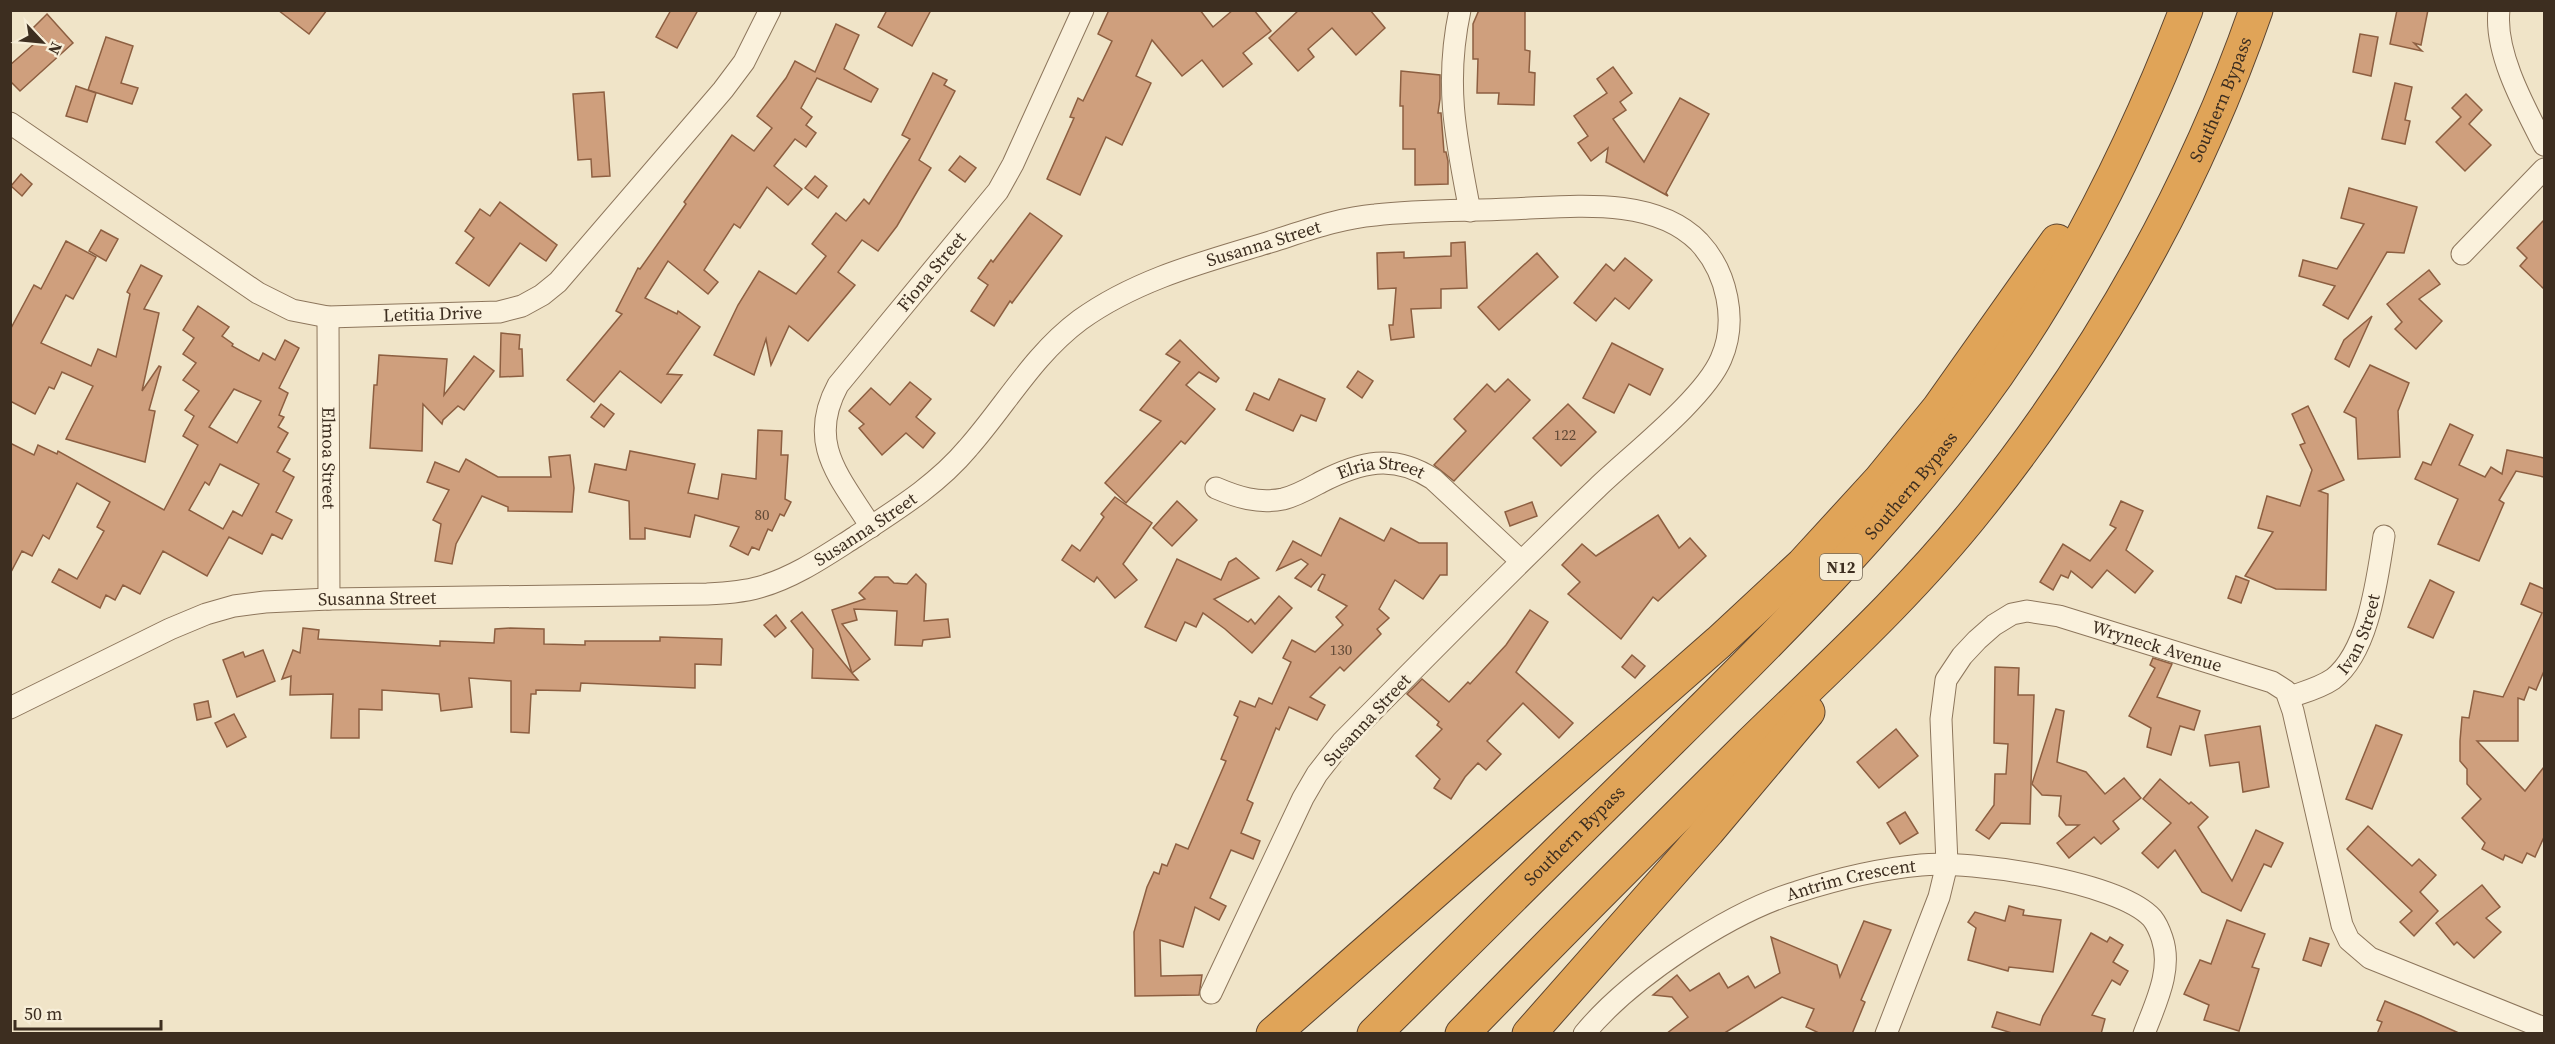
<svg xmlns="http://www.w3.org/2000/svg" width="2555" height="1044" font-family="'Source Serif 4',serif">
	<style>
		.building { fill: #cf9f7d; stroke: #8d5f41; stroke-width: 1.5; fill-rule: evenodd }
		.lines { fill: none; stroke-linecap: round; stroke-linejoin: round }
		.street-casing { stroke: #8d765c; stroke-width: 23 }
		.highway-casing { stroke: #5b4430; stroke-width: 35 }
		.street { stroke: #faf1dc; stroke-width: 21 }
		.highway { stroke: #e0a458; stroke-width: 33 }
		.labels { text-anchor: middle; stroke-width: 6; stroke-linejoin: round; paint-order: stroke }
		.number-label { font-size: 15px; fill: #624a37 }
		.shield { fill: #f7eed8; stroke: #756857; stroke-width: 1.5 }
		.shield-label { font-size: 16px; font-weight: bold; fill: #3d2e20 }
		.street-label { font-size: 18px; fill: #3d2e20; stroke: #f7eed8 }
	</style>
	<rect width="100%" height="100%" fill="#f0e4c8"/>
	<g class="building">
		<path d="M278,10H327L309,34Z"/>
		<path d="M671,10H698L677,48L656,37Z"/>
		<path d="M887,10H931L912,46L878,27Z"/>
		<path d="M1109,10H1200L1213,27L1233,10H1254L1271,31L1243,53L1252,64L1223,87L1202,60L1182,76L1152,40L1136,76L1151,83L1122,145L1106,137L1080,195L1047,179L1074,118L1070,117L1078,98L1083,101L1112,41L1098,34Z"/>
		<path d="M1299,10H1370L1385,28L1356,55L1332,28L1308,49L1314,57L1298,71L1269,38Z"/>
		<path d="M1479,10H1525V50L1530,51L1529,72L1535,73L1534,105L1498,104L1499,93H1477L1478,59H1473V24Z"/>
		<path d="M2397,10H2428L2421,45L2414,43L2422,51L2390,44Z"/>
		<path d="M47,14L73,43L20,91L10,81V65L42,37L33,28Z"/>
		<path d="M836,24L859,35L844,69L878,89L871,102L817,78L801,108L812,117L806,125L816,133L806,147L795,139L774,166L802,189L788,205L767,187L740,228L734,224L704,270L718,282L708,294L668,261L645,298L677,314L678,311L700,327L667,374L682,375L661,403L620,371L594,402L567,380L622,314L616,311L638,268L640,269L686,204L684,202L732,135L754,151L772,128L757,116L786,78L795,61L815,72Z"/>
		<path d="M2360,34L2378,37L2371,76L2353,72Z"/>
		<path d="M106,37L133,46L121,83L138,88L132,104L88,90Z"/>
		<path d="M1613,67L1632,93L1620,102L1626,110L1613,119L1644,162L1680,98L1709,114L1666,193L1668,196L1606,162L1608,148L1591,161L1578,143L1588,136L1574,116L1607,93L1597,79Z"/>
		<path d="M1401,71L1440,75V99L1438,113H1441L1444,152H1446L1448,161V184L1415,185V149H1403V106H1400Z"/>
		<path d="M933,73L947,80L944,85L955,91L919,160L931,168L897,226L878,251L862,240L838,272L855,285L845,297L808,341L789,326L771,365L766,339L754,375L714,355L738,305L759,271L796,294L826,256L812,244L836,213L846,221L864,199L869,204L910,139L902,135Z"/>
		<path d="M2395,83L2412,87L2405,120L2410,121L2405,144L2382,139Z"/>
		<path d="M76,86L96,93L87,122L66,116Z"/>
		<path d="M604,92L610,176L592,177L591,159L578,160L573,94Z"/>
		<path d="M2466,94L2482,110L2469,124L2491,145L2465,171L2436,142L2461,117L2452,108Z"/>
		<path d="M960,156L976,168L965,182L949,170Z"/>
		<path d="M21,174L32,184L22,196L11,186Z"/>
		<path d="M815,176L827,186L818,198L805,188Z"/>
		<path d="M2349,188L2417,207L2404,253L2387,252L2348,319L2323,305L2335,286L2299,276L2303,260L2337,269L2364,224L2341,218Z"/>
		<path d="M500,202L557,245L546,261L520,243L489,286L456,263L474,238L465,231L480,209L490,216Z"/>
		<path d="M1030,213L1062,236L1012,303L1010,301L994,326L971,311L988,285L978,278L991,260L993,262Z"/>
		<path d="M2544,220V289L2520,266L2527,258L2517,248Z"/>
		<path d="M101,230L118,239L106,261L89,251Z"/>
		<path d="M66,241L96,257L73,299L66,295L41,343L91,366L98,349L116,357L130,294L127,292L141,265L162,276L144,309L159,313L142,391L159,366L161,367L149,410L155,411L145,462L66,439L93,386L62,372L54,389L49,387L35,414L10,401V330L34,285L41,289Z"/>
		<path d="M1465,242L1467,288L1441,289V308L1411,309L1414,337L1391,340L1389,325H1393L1396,288L1378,289L1377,253L1404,252V258L1451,256V243Z"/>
		<path d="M1537,253L1558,277L1499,330L1478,307Z"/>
		<path d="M1625,258L1652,280L1629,309L1615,298L1596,321L1574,303L1606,264L1614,271Z"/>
		<path d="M2429,270L2440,284L2419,299L2442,321L2416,349L2395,329L2402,322L2387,304Z"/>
		<path d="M198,306L229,327L222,336L233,344L232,346L259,361L263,353L275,360L285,340L299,348L279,388L288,393L279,415L284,417L278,427L288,433L277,452L290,459L283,471L294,477L276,512L292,520L282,539L272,534L262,554L229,537L207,576L163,551L140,594L123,585L115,600L106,595L100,608L52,582L59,569L77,579L104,531L97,527L110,502L77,483L49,539L43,535L32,556L22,551L10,574V443L34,455L38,445L57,454L58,451L164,510L198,445L183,436L194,416L185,410L199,391L183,380L196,363L183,354L194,338L183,330ZM234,389L261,401L237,443L209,427ZM220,464L259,484L242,516L233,511L223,529L189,510L205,482L209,485Z"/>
		<path d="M2372,316L2349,367L2335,359L2344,340Z"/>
		<path d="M501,333L520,335L519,349H522L523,376L500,377Z"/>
		<path d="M1180,340L1219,378L1216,382L1199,372L1186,385L1215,409L1185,444L1181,441L1126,503L1105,483L1161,421L1140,410L1180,362L1166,354Z"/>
		<path d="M1612,343L1663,369L1650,395L1629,384L1614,413L1583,398Z"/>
		<path d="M379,355L447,359L444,395L474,356L494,371L464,410L458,406L443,420L442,424L423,404L422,451L370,448L374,385H377Z"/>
		<path d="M2370,365L2409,383L2398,411L2400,457L2358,459L2356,418L2344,412Z"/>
		<path d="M1358,371L1373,381L1362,398L1347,387Z"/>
		<path d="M1279,379L1325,399L1316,421L1301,415L1293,431L1246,410L1254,393L1269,400Z"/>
		<path d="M1508,379L1530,400L1454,481L1434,465L1466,431L1454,419L1487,384L1495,392Z"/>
		<path d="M910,382L931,399L916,417L935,433L923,448L906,433L882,455L859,428L864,424L849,411L871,388L890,405Z"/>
		<path d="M601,404L614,414L604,427L591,417Z"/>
		<path d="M1568,404L1596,432L1561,466L1533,438Z"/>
		<path d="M2308,406L2344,480L2319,491L2328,494L2326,590L2276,589L2245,576L2273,532L2258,528L2267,496L2300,506L2312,470L2300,445L2305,443L2292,414Z"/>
		<path d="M2450,424L2473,435L2459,465L2485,477L2491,467L2502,474L2507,450L2544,458V477L2516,471L2499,500L2504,503L2479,561L2438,544L2458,499L2415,479L2423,462L2431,465Z"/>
		<path d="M758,430L782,431L781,455H788L785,499L791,502L784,516L780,514L772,531L768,529L759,550L752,547L748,555L730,546L739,527L695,515L690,537L645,528V539H630L629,501L589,492L595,464L626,470L630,451L695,464L688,493L718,499L722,474L756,479Z"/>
		<path d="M570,455L574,488L572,512L508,511V507L482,496L456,544L452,564L435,561L441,524L433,520L449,490L427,482L435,462L459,472L466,459L498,477H551L549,457Z"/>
		<path d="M1115,497L1152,523L1123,564L1137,580L1115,598L1097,577L1094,582L1062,560L1072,545L1080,551L1104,517L1101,514Z"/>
		<path d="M1177,501L1197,520L1172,546L1153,528Z"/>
		<path d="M2121,501L2143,511L2126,550L2153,571L2135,593L2107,570L2092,588L2071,571L2068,578L2061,575L2053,590L2040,582L2063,544L2090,561L2116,528L2110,525Z"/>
		<path d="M1532,502L1537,516L1510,526L1505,512Z"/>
		<path d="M1658,515L1679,548L1690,538L1706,556L1658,601L1653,597L1621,639L1568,594L1580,582L1562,565L1582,544L1596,556Z"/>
		<path d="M1340,518L1384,541L1391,528L1419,543H1447V575H1440L1423,599L1395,580L1379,609L1389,618L1377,629L1381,634L1344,671L1340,667L1310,697L1325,705L1317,720L1289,707L1279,730L1276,728L1247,800L1253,803L1241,833L1260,841L1253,859L1231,850L1210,898L1226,906L1219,920L1195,907L1183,947L1160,940L1161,976L1202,975L1199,995L1135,996L1134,932L1147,887L1154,872L1159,874L1162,864L1167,866L1176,844L1188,849L1226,761L1221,759L1238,717L1234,715L1240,701L1255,707L1259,698L1272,704L1291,662L1283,658L1292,640L1315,652L1343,625L1336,617L1347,606L1318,590L1325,575L1322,574L1311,587L1295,578L1308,564L1301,559L1277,570L1293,541L1321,556Z"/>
		<path d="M1236,558L1259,578L1214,599L1248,622L1251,619L1255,624L1279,596L1292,608L1252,653L1225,629L1203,613L1196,627L1185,622L1176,641L1145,627L1177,559L1221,580L1229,562Z"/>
		<path d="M916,574L926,584L924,621L948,619L950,637L923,640L922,646L895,645L897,611L854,609L857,620L842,624L870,659L852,673L858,680L812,678L813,649L791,621L802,612L852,673L832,610L865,599L859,593L875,577H888L894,583L907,584Z"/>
		<path d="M2236,576L2249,581L2241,603L2228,598Z"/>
		<path d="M2430,580L2454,592L2433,638L2408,627Z"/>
		<path d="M2530,583L2544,589V671L2536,690L2529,687L2524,700L2518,698V741H2477L2525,791L2544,767V837L2535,857L2527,853L2522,863L2505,855L2503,860L2482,849L2485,843L2462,818L2481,799L2467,784V769L2460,761V741L2462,717L2469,718L2474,691L2503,697L2542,613L2521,604Z"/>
		<path d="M1530,610L1548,622L1516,672L1573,723L1559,738L1523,703L1487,741L1501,754L1486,770L1478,763L1465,777L1451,799L1434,788L1440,779L1416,756L1442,729L1437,725L1439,722L1407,694L1422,679L1449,702L1468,682L1470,684L1506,645Z"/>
		<path d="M776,615L786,628L775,637L764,625Z"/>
		<path d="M303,628L319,630L318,639L440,646V641L494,643L495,629L510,628L544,629V644L585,645V641H660V637L722,639L721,665L695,664V688L581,683L580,691L536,690V694H531L529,733L511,732V681L469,678L472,707L441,711L439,694L382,690V710L359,709V738H331L333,694L290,695L291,676L282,679L293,650L300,653Z"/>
		<path d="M263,650L275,681L237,697L223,660L243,652L245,657Z"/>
		<path d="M1632,655L1645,666L1635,678L1622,667Z"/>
		<path d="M2153,658L2172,664L2157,697L2200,711L2194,730L2180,726L2171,755L2147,747L2151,728L2129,716L2155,668L2150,665Z"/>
		<path d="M1995,667L2019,668L2018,695H2034L2031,783L2030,824L2001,823L1989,839L1976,830L1994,805L1995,774H2006L2008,744L1994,743Z"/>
		<path d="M208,701L211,717L197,720L194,704Z"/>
		<path d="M2056,709L2064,711L2057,762L2086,772L2105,794L2124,778L2141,798L2113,821L2119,829L2101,844L2094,837L2069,858L2057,843L2079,825H2066L2059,816L2061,796L2042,795L2032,784Z"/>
		<path d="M234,714L246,737L227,747L215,723Z"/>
		<path d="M2376,725L2402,735L2372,809L2346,799Z"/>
		<path d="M2260,726L2269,787L2243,792L2239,762L2210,766L2205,735Z"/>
		<path d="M1896,729L1918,756L1879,788L1857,762Z"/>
		<path d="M2160,779L2189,804L2191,802L2208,817L2198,827L2232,881L2256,830L2283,843L2271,867L2264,864L2241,911L2202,892L2175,850L2158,868L2142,853L2171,823L2143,799Z"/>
		<path d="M1905,812L1918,833L1900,844L1887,823Z"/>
		<path d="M2368,826L2412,866L2419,859L2436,875L2420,892L2438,911L2414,936L2400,922L2412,911L2347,849Z"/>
		<path d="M2482,885L2500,907L2486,918L2501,932L2474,958L2457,942L2454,945L2436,923Z"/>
		<path d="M2009,906L2024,910L2023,915L2061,920L2053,972L2009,967L2008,971L1968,960L1976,928L1968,922L1975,912L2005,921Z"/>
		<path d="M2227,920L2265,934L2252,967L2259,969L2239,1031L2204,1020L2209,1005L2184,994L2200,960L2211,964Z"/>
		<path d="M1864,921L1891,930L1861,1000L1865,1002L1852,1034H1821L1806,1027L1814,1009L1782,997L1723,1034H1666L1688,1017L1672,997L1653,995L1677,975L1690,991L1719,973L1728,988L1748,976L1755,988L1780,973L1771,937L1837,965L1840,977Z"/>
		<path d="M2091,933L2107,942L2110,937L2123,945L2113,962L2128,971L2120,985L2112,980L2092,1015L2105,1019L2101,1034H2015L1992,1027L1997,1012L2040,1025L2043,1016Z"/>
		<path d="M2310,938L2329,944L2321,966L2303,960Z"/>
		<path d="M2385,1001L2421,1016L2461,1034H2377L2382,1022L2377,1020Z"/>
	</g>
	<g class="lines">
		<g class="street-casing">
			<g id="street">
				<path d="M1460,10C1444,84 1456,139 1470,211"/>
				<path d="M2499,10C2494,53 2525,108 2544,145"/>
				<path id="s1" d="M10,123L258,293L292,310L328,317L499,312L522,306L542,295L558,282L723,90L744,62L770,10"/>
				<path d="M2462,254L2544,169"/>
				<path id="s2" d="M328,317L329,599"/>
				<path id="s3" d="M1216,488C1237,497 1258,504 1283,499C1296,496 1308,489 1321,482C1360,462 1393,453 1433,479L1521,561"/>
				<path id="s4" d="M871,527C840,477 806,444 838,385L998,191L1013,164L1083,10"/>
				<path id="s5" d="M2290,697C2304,692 2320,688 2333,679C2369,651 2377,579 2384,536"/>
				<path id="s6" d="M10,708L170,629L206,614L234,606L265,602L329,599L707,594C725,593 743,592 760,587C795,577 825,556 855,537C896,510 937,485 968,448C1006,405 1033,355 1080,320C1137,279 1204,262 1270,242C1305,231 1339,218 1375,215C1420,210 1465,211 1510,209C1569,207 1653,195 1699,242C1727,272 1738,321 1721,359C1704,399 1630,456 1597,488C1510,571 1426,657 1342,742L1317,774L1303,798L1211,993"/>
				<path id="s7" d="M1584,1034C1629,979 1729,912 1797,892C1837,879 1879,869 1921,865C1970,860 2118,881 2152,918C2156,923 2160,932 2162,938C2173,970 2155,1004 2144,1034"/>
				<path id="s8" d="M1886,1034L1939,897L1947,864L1941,719L1946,680L1962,656L1977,640L1994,625L2012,614L2027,611L2059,616L2272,682L2286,691L2293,711L2342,925L2349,940L2370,958L2544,1028"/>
			</g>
		</g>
		<g class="highway-casing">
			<g id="highway">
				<path d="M1273,1034L1719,642L1803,564L1880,480L1938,409L2057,241"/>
				<path id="s9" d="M1374,1034C1470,938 1566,844 1662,749C1772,640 1882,532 1974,407C2064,286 2132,150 2186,10"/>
				<path id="s10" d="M1462,1034C1557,936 1653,840 1750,744C1828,668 1910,594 1978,508C2097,359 2193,191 2256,10"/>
				<path d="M1529,1034L1708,831L1808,712"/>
			</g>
		</g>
		<use href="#street" class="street"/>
		<use href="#highway" class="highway"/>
	</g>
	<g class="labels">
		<g class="number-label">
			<text x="1565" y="440">122</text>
			<text x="762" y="520">80</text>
			<text x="1341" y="655">130</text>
		</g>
		<rect class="shield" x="1820" y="554" width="42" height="26" rx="4.5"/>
		<g class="shield-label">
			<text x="1841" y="573">N12</text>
		</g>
		<g class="street-label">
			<text dy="6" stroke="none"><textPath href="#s10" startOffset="1214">Southern Bypass</textPath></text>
			<text dy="6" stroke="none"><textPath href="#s6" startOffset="1396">Susanna Street</textPath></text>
			<text dy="6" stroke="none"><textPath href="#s4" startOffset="303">Fiona Street</textPath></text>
			<text dy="6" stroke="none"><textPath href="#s1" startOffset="480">Letitia Drive</textPath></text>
			<text dy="6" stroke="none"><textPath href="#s2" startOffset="141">Elmoa Street</textPath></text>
			<text dy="6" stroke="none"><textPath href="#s3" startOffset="174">Elria Street</textPath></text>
			<text dy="6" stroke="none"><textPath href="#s9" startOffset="768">Southern Bypass</textPath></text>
			<text dy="6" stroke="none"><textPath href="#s6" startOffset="894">Susanna Street</textPath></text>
			<text dy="6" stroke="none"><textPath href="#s6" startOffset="390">Susanna Street</textPath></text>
			<text dy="6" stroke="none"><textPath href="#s5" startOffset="100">Ivan Street</textPath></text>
			<text dy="6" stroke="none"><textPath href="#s8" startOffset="610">Wryneck Avenue</textPath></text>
			<text transform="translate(1367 720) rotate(-47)" y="6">Susanna Street</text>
			<text dy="6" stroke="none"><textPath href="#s9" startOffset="282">Southern Bypass</textPath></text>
			<text dy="6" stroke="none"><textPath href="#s7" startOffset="314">Antrim Crescent</textPath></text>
		</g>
	</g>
	<rect width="2555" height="1044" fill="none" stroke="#3d2e20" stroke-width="24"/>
	<g transform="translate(42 42) rotate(116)" stroke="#f7eed8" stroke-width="4.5" paint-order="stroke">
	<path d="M0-4.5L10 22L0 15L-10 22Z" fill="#3d2e20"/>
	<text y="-9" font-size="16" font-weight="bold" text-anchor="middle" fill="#3d2e20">N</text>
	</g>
	<path d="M15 1020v9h146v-9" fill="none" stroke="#3d2e20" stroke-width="3"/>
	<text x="24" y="1020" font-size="18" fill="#3d2e20" stroke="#f7eed8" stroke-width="4.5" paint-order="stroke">50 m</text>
</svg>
